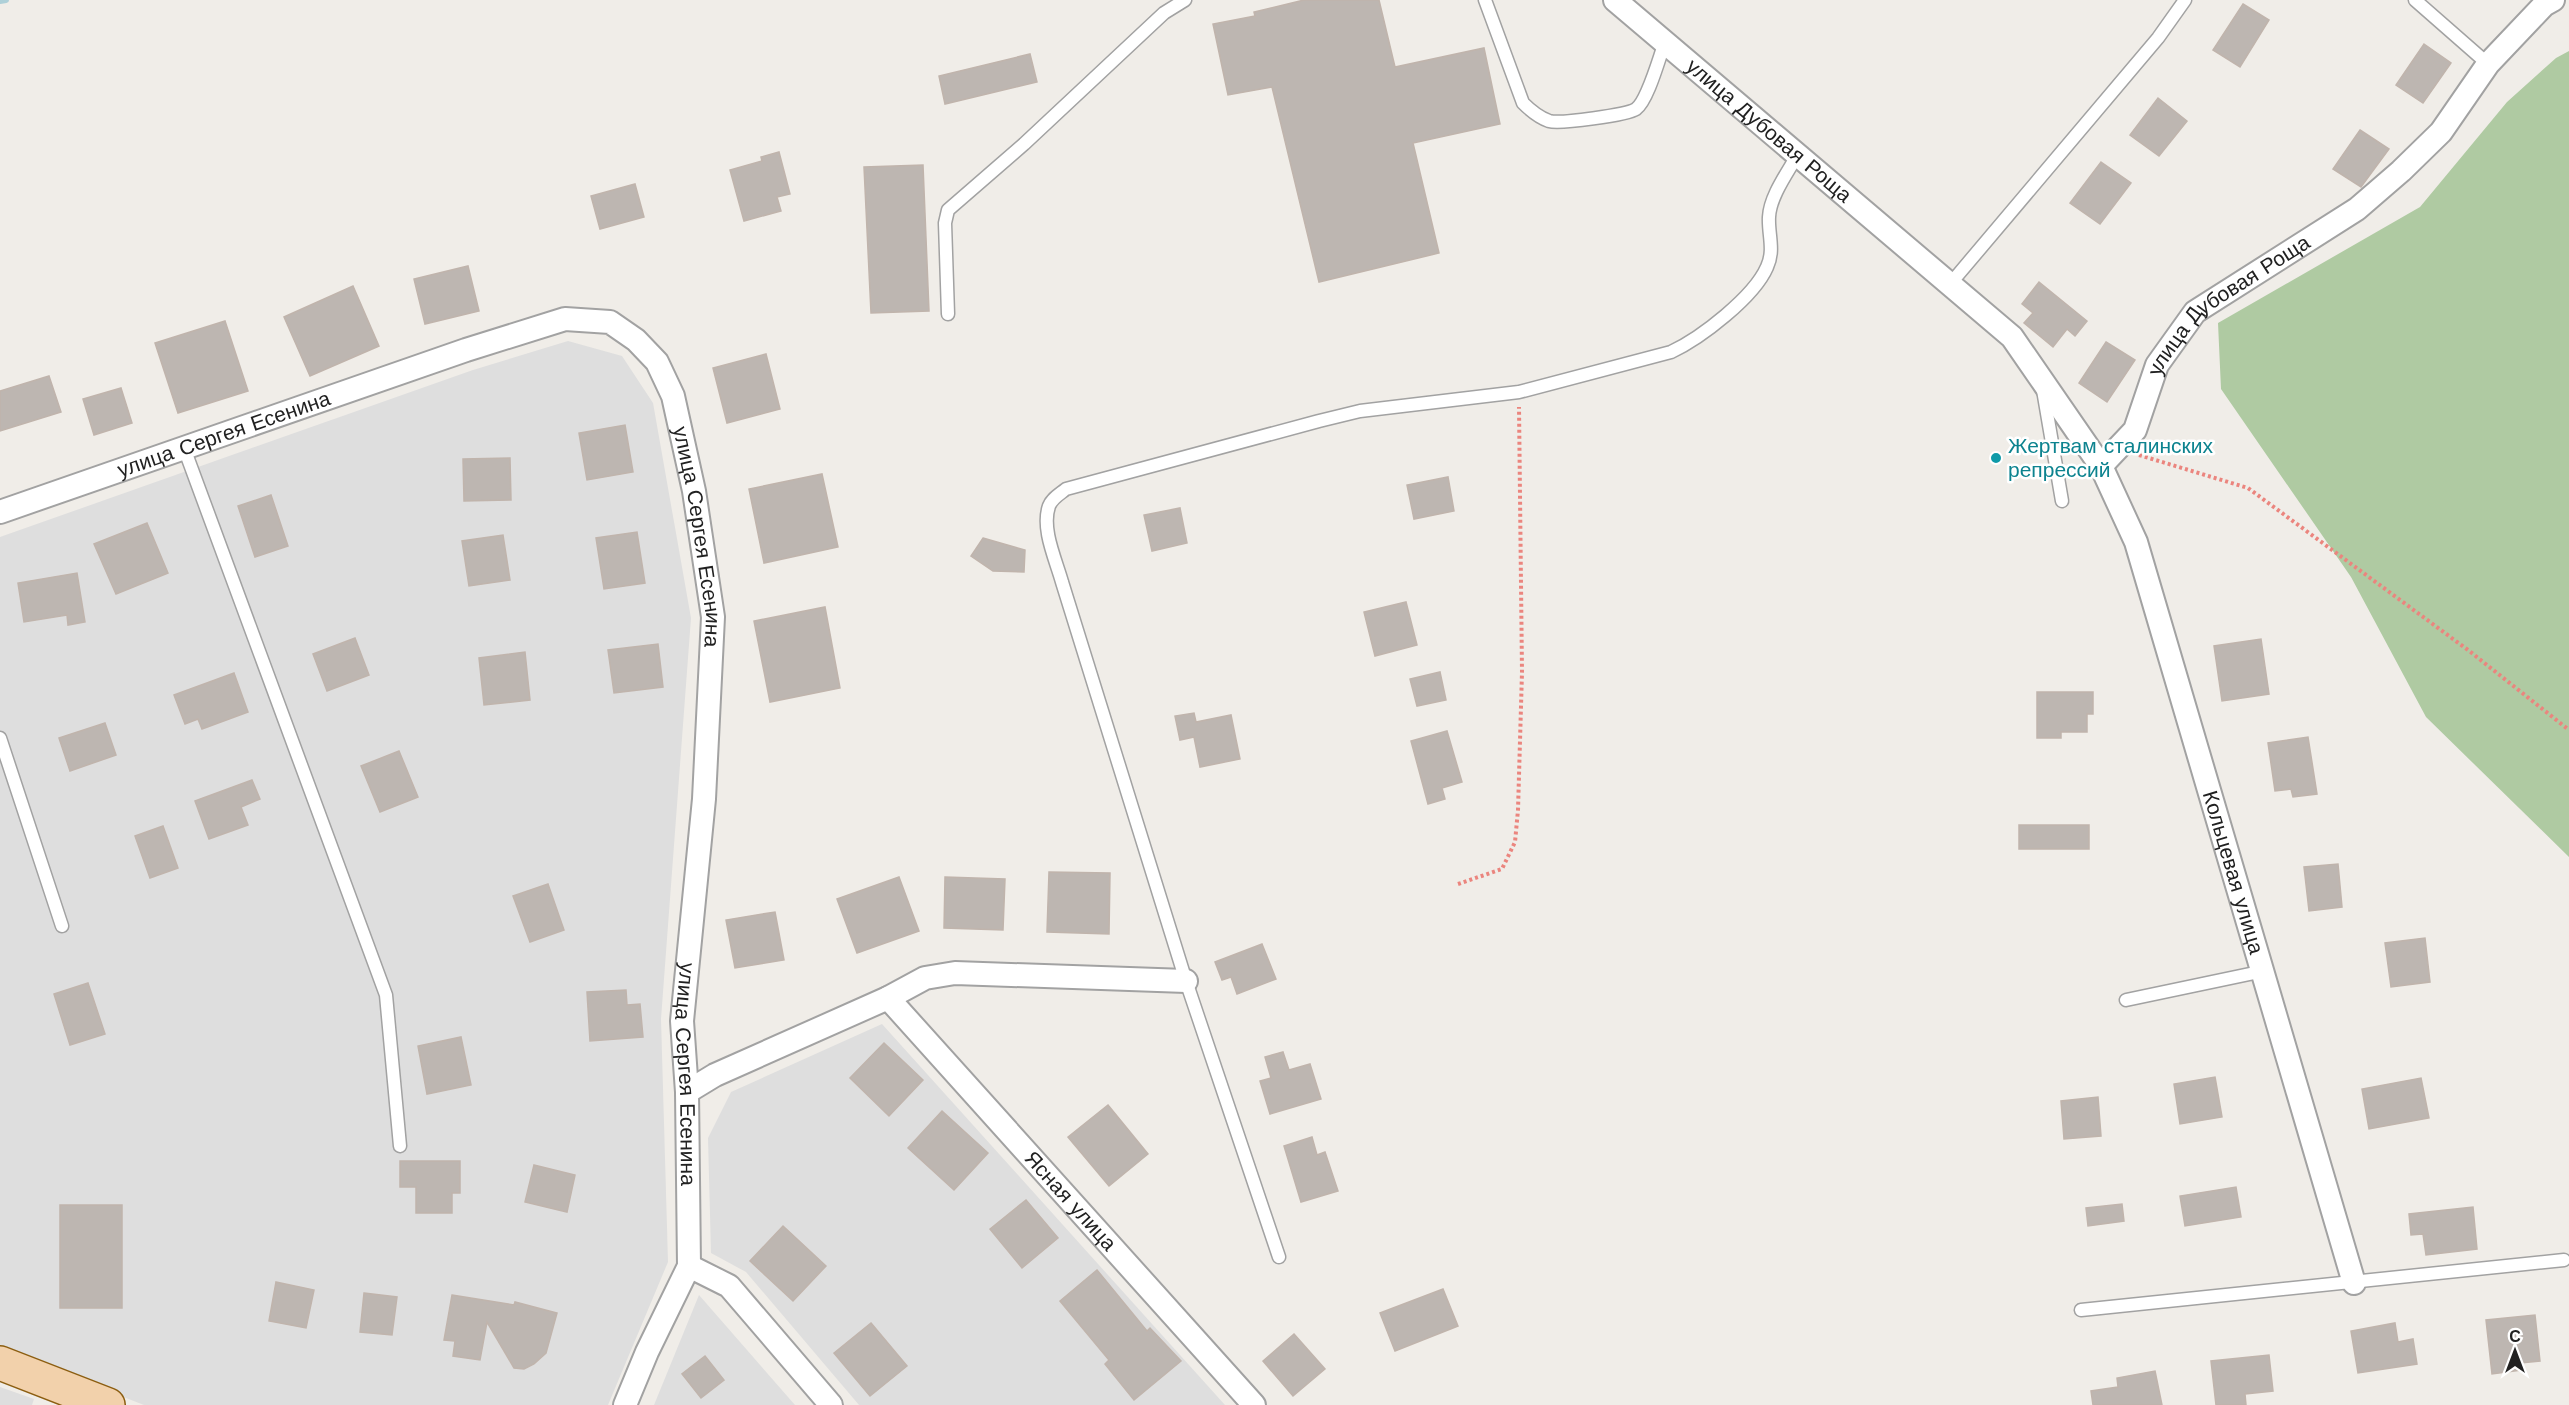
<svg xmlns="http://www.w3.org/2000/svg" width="2569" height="1405" font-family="'Work Sans',sans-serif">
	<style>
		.residential { fill: #dedede }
		.forest { fill: #afcaa2 }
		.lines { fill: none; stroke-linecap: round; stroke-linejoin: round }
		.stream { stroke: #aed0d8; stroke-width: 6 }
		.building { fill: #bdb6b1; stroke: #c0b4ac; stroke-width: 1.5 }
		.lane-casing { stroke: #a2a2a2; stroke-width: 15 }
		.street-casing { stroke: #a2a2a2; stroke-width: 26 }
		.primary-casing { stroke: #8c5e11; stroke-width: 36 }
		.path { stroke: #eb857e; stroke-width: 4; stroke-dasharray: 3 3; stroke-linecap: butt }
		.lane { stroke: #fff; stroke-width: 12 }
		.street { stroke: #fff; stroke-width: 22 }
		.primary { stroke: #f2d1ab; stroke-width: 33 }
		.culture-dot { fill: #0f9aa8; stroke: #fff; stroke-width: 2 }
		.labels { text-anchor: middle; stroke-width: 5; stroke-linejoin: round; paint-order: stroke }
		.street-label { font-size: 21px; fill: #212121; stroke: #fff }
		.culture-label { font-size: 21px; fill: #0d838f; stroke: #fff; text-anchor: start }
	</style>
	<rect width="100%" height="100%" fill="#f0ede8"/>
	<g class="residential">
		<path d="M568,341L622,356L653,403L691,618L661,1019L668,1262L608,1405H144L0,1349V537L473,370Z"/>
		<path d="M882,1024L1225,1405H859L746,1272L711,1253L708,1138L731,1092Z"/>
		<path d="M699,1295L795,1405H654Z"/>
		<path d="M0,1387L34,1399L32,1405H0Z"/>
	</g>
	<path class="forest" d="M2569,51V857L2426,717L2351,577L2221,389L2218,323L2420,207L2507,102L2556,58Z"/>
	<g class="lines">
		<path class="stream" d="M0,1L6,0"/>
	</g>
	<g class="building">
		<path d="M1304,0H1379L1395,67L1484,48L1500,124L1413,143L1439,253L1319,282L1272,87L1228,95L1213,24L1255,16L1254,12Z"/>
		<path d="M2243,4L2269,20L2240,67L2213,50Z"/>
		<path d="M2424,44L2451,63L2423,103L2396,85Z"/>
		<path d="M1030,54L1037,82L945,104L939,76Z"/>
		<path d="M2158,98L2187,121L2159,156L2130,135Z"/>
		<path d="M2360,130L2389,149L2361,187L2333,169Z"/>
		<path d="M779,152L790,194L777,197L781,211L744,221L730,170L762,161L761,157Z"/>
		<path d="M2101,162L2131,183L2100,224L2070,203Z"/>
		<path d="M923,165L929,311L871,313L864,167Z"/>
		<path d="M635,184L644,217L600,229L591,196Z"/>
		<path d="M468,266L479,311L425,324L414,279Z"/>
		<path d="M2039,282L2087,321L2075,336L2067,329L2053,347L2024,323L2033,313L2022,304Z"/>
		<path d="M353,286L379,346L310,376L284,317Z"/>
		<path d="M225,321L248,391L178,413L155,343Z"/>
		<path d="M2106,342L2135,360L2107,402L2079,383Z"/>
		<path d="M766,354L780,409L727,423L713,368Z"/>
		<path d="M49,376L61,412L0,431V391Z"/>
		<path d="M121,388L132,423L94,435L83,399Z"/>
		<path d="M625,425L633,472L587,480L579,433Z"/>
		<path d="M510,458L511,500L464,501L463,459Z"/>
		<path d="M822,474L838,547L764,563L749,489Z"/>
		<path d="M1448,477L1454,511L1414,519L1407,485Z"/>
		<path d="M271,495L288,546L255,557L238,506Z"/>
		<path d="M1180,508L1187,543L1152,551L1144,515Z"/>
		<path d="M147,523L168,573L116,594L94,544Z"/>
		<path d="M637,532L645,583L604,589L596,538Z"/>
		<path d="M503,535L510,580L469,586L462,541Z"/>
		<path d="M983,538L1025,550L1024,572L993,571L971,556Z"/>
		<path d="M77,573L85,622L68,625L67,615L24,622L18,583Z"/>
		<path d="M1406,602L1417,645L1375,656L1364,612Z"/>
		<path d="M825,607L840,688L770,702L754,621Z"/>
		<path d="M355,638L369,675L327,691L313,654Z"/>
		<path d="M2261,639L2269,694L2222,701L2214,646Z"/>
		<path d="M658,644L663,687L614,693L608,650Z"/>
		<path d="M525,652L530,700L484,705L479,658Z"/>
		<path d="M1440,672L1446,700L1417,706L1410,679Z"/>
		<path d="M234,673L248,712L202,729L198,719L185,724L174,695Z"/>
		<path d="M2037,692H2093V714H2087V732H2061V738H2037Z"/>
		<path d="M1194,713L1196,722L1231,715L1240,759L1200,767L1194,737L1180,740L1175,716Z"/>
		<path d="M105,723L116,755L70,771L59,738Z"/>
		<path d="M1447,731L1462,782L1442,788L1445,799L1428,804L1411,741Z"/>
		<path d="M2308,737L2317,794L2293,797L2291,789L2275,791L2268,743Z"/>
		<path d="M399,751L418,797L380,812L361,766Z"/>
		<path d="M252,780L260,799L241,807L248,825L209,839L195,801Z"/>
		<rect x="2019" y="825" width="70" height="24"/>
		<path d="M163,826L178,868L150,878L135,836Z"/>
		<path d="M2338,864L2342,907L2309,911L2304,867Z"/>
		<path d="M1049,872L1110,873L1109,934L1047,932Z"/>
		<path d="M899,877L919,931L857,953L837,899Z"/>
		<path d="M945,877L1005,879L1003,930L944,928Z"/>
		<path d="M548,884L564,930L530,942L513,896Z"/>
		<path d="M775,912L784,960L735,968L726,920Z"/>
		<path d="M2425,938L2430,982L2391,987L2385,943Z"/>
		<path d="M1262,944L1276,979L1237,994L1231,977L1222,980L1215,962Z"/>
		<path d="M88,983L105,1034L70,1045L54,994Z"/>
		<path d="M626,990L627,1005L640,1004L643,1037L590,1041L587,992Z"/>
		<path d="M461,1037L471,1085L427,1094L418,1046Z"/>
		<path d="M884,1043L923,1080L889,1116L850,1078Z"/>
		<path d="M1283,1052L1289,1070L1310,1064L1321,1099L1270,1114L1260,1081L1271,1078L1265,1057Z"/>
		<path d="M2215,1077L2222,1117L2180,1124L2174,1084Z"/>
		<path d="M2421,1078L2429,1118L2369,1129L2362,1089Z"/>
		<path d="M2098,1097L2101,1136L2064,1139L2061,1101Z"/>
		<path d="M1108,1105L1148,1154L1109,1186L1068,1137Z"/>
		<path d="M942,1111L988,1153L954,1190L908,1148Z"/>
		<path d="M1312,1137L1317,1155L1325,1152L1338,1191L1301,1202L1284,1146Z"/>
		<path d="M400,1161H460V1193H452V1213H416V1187H400Z"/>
		<path d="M534,1165L575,1175L567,1212L525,1202Z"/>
		<path d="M2236,1187L2241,1217L2185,1226L2180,1196Z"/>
		<path d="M1026,1200L1058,1238L1022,1268L990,1229Z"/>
		<path d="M2122,1204L2124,1221L2088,1226L2086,1208Z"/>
		<rect x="60" y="1205" width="62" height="103"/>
		<path d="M2473,1207L2477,1249L2426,1255L2423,1234L2411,1235L2409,1214Z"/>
		<path d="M783,1226L826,1266L793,1301L750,1261Z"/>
		<path d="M1097,1270L1147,1331L1150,1328L1181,1361L1134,1400L1105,1364L1109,1360L1060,1301Z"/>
		<path d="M276,1282L314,1290L306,1328L269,1321Z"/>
		<path d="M1443,1289L1458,1326L1395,1351L1380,1313Z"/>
		<path d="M364,1293L397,1297L392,1335L360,1332Z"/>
		<path d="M452,1295L514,1305L515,1302L557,1313L546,1353L534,1364L524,1369L514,1368L487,1322L480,1360L453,1356L455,1341L444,1340Z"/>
		<path d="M2535,1315L2540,1361L2520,1363L2521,1370L2492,1374L2486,1320Z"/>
		<path d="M871,1323L907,1366L870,1396L834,1353Z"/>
		<path d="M2395,1323L2398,1342L2413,1339L2417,1364L2358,1373L2351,1331Z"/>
		<path d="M1294,1334L1325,1369L1293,1396L1263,1361Z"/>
		<path d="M2269,1355L2273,1391L2245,1394L2246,1405H2216L2211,1361Z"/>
		<path d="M705,1356L724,1380L701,1398L682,1374Z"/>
		<path d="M2155,1371L2162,1405H2093L2091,1391L2118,1387L2117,1378Z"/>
	</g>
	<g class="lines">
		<g class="lane-casing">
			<g id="lane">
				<path d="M1485,0L1523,103C1531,111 1538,117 1549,121C1560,124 1627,115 1636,109C1648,100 1659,58 1665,42"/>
				<path d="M2415,0L2488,64"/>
				<path d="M1951,283L2158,38L2185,0"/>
				<path d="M948,314L945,223L948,210L1024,144L1164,13L1185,0"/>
				<path d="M2043,390L2062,501"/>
				<path d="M184,448L386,995L400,1146"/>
				<path d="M0,738L62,926"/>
				<path d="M2126,1000L2264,971"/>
				<path d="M1279,1257L1186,981L1062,582C1056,560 1041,529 1049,506C1052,498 1060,494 1066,489L1319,421L1360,411L1519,392L1671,352C1701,338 1754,297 1767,267C1775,250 1768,234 1769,217C1770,196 1788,172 1798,154"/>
				<path d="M2081,1310L2564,1260"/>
			</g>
		</g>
		<g class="street-casing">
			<g id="street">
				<path id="s1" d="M1615,0L2012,337L2101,466L2135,430L2157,365L2195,312L2357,209L2401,171L2441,132L2488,64L2544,5L2553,0"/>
				<path id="s2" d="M2101,466L2136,542L2354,1283"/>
				<path id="s3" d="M0,512L466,350L565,319L610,322L636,340L657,362L673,396L694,491L713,617L704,799L682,1021L687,1092L689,1266L647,1352L625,1405"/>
				<path d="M888,998L925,978L955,973L1186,981"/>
				<path id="s4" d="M687,1092L715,1075L888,998L1254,1405"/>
				<path d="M689,1266L729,1286L831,1405"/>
			</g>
		</g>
		<g class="primary-casing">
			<path id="primary" d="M0,1363L108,1405"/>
		</g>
		<g class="path">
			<path d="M2139,455L2248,488L2468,650L2569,730"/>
			<path d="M1458,884L1502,869L1515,842L1518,810L1522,672L1519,407"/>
		</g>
		<use href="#lane" class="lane"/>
		<use href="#street" class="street"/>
		<use href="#primary" class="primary"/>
	</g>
	<circle class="culture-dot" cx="1996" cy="458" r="6"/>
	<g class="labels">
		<g class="street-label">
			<text dy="7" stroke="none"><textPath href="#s1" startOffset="202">улица Дубовая Роща</textPath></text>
			<text dy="7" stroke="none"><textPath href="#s1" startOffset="890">улица Дубовая Роща</textPath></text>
			<text dy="7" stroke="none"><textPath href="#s3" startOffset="237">улица Сергея Есенина</textPath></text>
			<text dy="7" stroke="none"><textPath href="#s3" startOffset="885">улица Сергея Есенина</textPath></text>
			<text dy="7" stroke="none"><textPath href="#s2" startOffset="428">Кольцевая улица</textPath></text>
			<text dy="7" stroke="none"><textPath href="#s3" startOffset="1425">улица Сергея Есенина</textPath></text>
			<text dy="7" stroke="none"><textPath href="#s4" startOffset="495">Ясная улица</textPath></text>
		</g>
		<g class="culture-label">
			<text x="2008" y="453">Жертвам сталинских<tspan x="2008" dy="24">репрессий</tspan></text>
		</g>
	</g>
	<g transform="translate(2515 1351)" stroke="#ffffff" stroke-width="4.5" paint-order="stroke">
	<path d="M0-4.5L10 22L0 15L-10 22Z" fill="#212121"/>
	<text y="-9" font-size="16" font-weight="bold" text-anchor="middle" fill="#212121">С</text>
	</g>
</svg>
